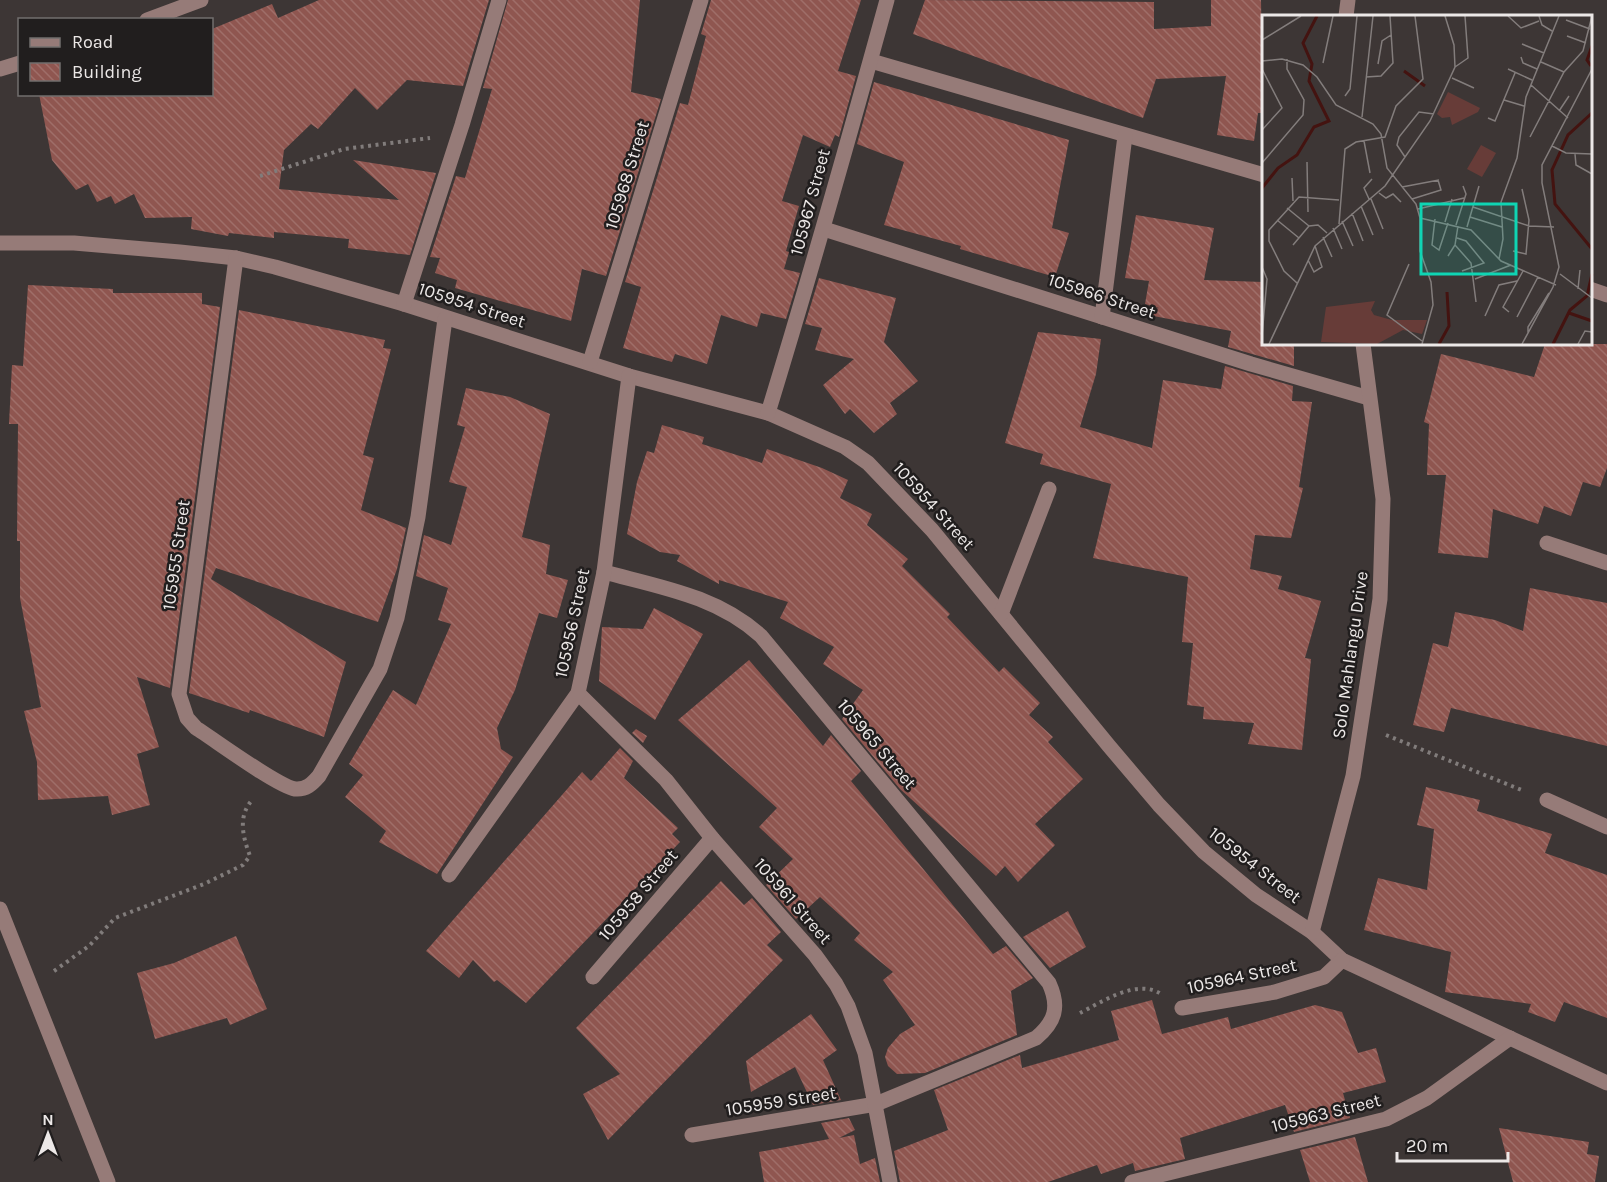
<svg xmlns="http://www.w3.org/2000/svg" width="1607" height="1182" font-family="Karla,sans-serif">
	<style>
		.building { fill: url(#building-back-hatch) }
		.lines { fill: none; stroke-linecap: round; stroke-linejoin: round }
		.path { stroke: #817c7b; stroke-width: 4; stroke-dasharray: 3 4.5; stroke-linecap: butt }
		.minor { stroke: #967b78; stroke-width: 15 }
		.labels { text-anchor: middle; stroke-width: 5; stroke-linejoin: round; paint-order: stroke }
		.street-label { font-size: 18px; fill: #ece8e7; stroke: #211e1e }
		.inset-river { fill: none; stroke: #441310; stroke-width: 3 }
		.inset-road { fill: none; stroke: #837d7c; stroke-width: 1.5 }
		.view { fill: #0fd5b4; fill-opacity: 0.15; stroke: #0fd5b4; stroke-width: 3 }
		.inset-edge { fill: none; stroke: #ece8e7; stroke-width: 3 }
	</style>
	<defs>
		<pattern id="building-back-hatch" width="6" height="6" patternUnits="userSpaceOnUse" patternTransform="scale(1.5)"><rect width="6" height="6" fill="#8f5650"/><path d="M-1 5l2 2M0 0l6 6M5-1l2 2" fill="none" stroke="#9f6e69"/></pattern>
	</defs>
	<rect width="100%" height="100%" fill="#3d3635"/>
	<g class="building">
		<path d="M319,0H489L463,86L407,80L377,110L355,88L318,129L311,124L284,150L279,189L399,200L353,160L436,173L410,255L348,248L349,239L274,232V238L229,233L228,236L191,229L192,217L145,218L134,194L115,204L111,196L97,202L88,184L76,190L52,160L39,94H212V29L272,4L278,18Z"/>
		<path d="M508,0H640L631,92L661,99L606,276L582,269L571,321L455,288L457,280L435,273L440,258L430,257L456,176L465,178L492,89L483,88Z"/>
		<path d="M711,0H861L838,71L856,76L839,137L835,135L830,147L803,135L782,201L799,206L786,251L789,252L784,269L800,273L786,319L761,313L757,327L721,315L707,364L675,354L672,362L623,348L641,287L625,282L680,103L688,105L706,36L701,34Z"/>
		<path d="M925,0L1154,2V29L1211,26V0H1261L1263,113H1258L1254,141L1217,135L1226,76L1156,79L1143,118L913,34Z"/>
		<path d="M874,82L1069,140L1052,228L1069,233L1055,277L960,249L961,246L884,225L904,162L857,144Z"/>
		<path d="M1136,215L1214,228L1204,280L1263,282V344H1294V366L1228,347L1231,331L1138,313L1159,308L1145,304L1149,281L1125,278Z"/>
		<path d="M819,278L896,298L884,342L918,381L890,403L897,414L874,433L850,409L845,414L823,385L854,359L815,350L822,328L805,324Z"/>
		<path d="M28,285L113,289V293H202V304L220,307L170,688L137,677L159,747L137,754L150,805L112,815L108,796L38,800L37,762L24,711L41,707L20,598V541H17L18,424H9L12,365L23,366Z"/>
		<path d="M239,310L385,340L383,348L391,349L363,455L374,458L361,510L406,528L397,569L378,622L216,568L211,579L346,662L324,737L250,710L249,713L189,693Z"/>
		<path d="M1038,332L1101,339L1096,374L1080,427L1152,448L1163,380L1221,389L1225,366L1293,386L1292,401L1312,402L1299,487L1303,488L1291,538L1255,535L1250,569L1282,576L1278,589L1321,601L1305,658L1311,659L1302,750L1248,744L1254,723L1203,719L1204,707L1187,705L1193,643L1182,642L1188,577L1093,558L1111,484L1040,464L1043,454L1005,443Z"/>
		<path d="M1545,344H1607V468L1600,487L1583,482L1571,516L1544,506L1538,524L1493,509L1488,558L1438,553L1446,475H1427L1429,424L1424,422L1441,354L1534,377Z"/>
		<path d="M466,388L510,397L550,414L522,537L550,545L546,574L568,580L557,618L539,613L515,690L497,728L501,749L513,757L437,874L379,842L386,831L345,797L363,775L349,764L393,690L416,705L451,624L438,620L448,588L416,576L424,535L451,545L467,487L449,482L465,427L457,425Z"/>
		<path d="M662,425L704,437L702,444L762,463L767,449L822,468L848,480L840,498L872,514L867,525L908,559L902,566L950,614L947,617L999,672L1004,667L1040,703L1029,715L1053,737L1048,742L1083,779L1035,824L1055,845L1018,882L1005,866L996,876L900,789L842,719L863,690L823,664L834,647L780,618L788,602L719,580V584L677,561L680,555L660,552L627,534L637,482L647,451L654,453Z"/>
		<path d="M1530,588L1607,603V746L1451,708L1444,732L1413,725L1433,643L1448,647L1455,612L1495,620L1523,631Z"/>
		<path d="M654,608L703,634L655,720L599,681L602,627L643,629Z"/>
		<path d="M749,660L823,746L831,735L861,771L851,781L993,954L1006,946L1033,978L1011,991L1017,1035L925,1073L897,1074L888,1066L885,1057L888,1048L900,1034L915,1025L883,980L893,972L854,940L860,933L820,897L796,919L766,885L793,859L759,827L777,808L678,720Z"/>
		<path d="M636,729L647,736L643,743L632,733Z"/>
		<path d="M620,748L633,761L624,778L678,828L672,834L680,842L526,1003L497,980L494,982L473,960L459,978L426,951L582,772L591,781Z"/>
		<path d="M1426,787L1480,800L1477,811L1552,834L1545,853L1607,875V1018L1564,1002L1555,1022L1528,1012L1531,1004L1445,992L1451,952L1364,930L1378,878L1427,890L1434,829L1417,825Z"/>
		<path d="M721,881L744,905L752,898L781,932L767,945L783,960L608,1140L583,1094L620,1074L576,1028Z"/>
		<path d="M1068,911L1086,947L1050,968L1023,937Z"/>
		<path d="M236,936L267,1009L230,1025L227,1018L155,1039L137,973L174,963Z"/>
		<path d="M1152,1000L1162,1034L1228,1017L1231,1029L1315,1005L1342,1012L1358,1053L1376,1048L1386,1082L1343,1093L1350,1118L1294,1132L1285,1105L1180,1138L1185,1159L1135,1171L1133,1163L1101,1174L1097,1165L1048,1182H900L894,1151L948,1130L934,1090L1020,1055L1022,1068L1119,1040L1111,1011Z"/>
		<path d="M811,1014L837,1050L823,1060L841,1100L813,1105L795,1067L751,1092L746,1061Z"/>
		<path d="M849,1118L855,1130L839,1138L854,1135L860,1164L875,1158L880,1182H764L759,1152L829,1139L821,1123Z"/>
		<path d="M1499,1128L1589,1142L1587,1154L1599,1156L1595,1182H1513Z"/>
		<path d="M1355,1137L1368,1182H1310L1300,1150Z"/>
	</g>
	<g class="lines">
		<g class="path">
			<path d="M260,176L344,149L430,138"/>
			<path d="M1386,735L1524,791"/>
			<path d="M54,971L89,946L115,918L204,884L243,865L250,856C243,837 237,816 253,799"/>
			<path d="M1080,1013C1102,1002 1137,978 1161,994"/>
		</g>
		<g class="minor">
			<path d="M1346,16L1348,0"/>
			<path d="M147,20L201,0"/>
			<path d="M871,61L1264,175"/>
			<path d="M0,69L20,63"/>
			<path d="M824,229L1251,364L1369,398"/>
			<path d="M0,243H74L180,252L236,258L275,267L404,304L629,376L768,413L845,447L868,463L932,530L1109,746L1159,805L1204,852L1256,895L1312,932L1342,960L1607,1083"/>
			<path d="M236,258L179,694L187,718L196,728C215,740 277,786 295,789C306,790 312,784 319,776L380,669L397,618L418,517L445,319"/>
			<path d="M1590,289L1607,295"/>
			<path d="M404,304L462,125L499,0"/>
			<path d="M1102,317L1125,136"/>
			<path d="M590,362L701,0"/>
			<path d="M768,413C810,276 849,138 887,0"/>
			<path d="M1547,543L1607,563"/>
			<path d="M604,572C660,587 717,596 761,636L1049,983C1060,1007 1055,1022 1036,1038L876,1104L692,1135"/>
			<path d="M1001,614L1049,489"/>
			<path d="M578,693L666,780L712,838L815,955L836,984L848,1006L865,1053L890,1182"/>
			<path d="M1547,800L1607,827"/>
			<path d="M449,875L578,693L604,572L629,376"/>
			<path d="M0,909L108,1182"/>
			<path d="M1312,932L1353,776L1380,599L1383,499L1363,344"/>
			<path d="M593,977L712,838"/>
			<path d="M1182,1008L1275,992L1324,977L1342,960"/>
			<path d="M1132,1182L1386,1119L1427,1098L1510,1038"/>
		</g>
	</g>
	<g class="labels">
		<g class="street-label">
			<text transform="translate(627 175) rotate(-73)" y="6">105968 Street</text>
			<text transform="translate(810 202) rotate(-75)" y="6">105967 Street</text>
			<text transform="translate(1102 296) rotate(18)" y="6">105966 Street</text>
			<text transform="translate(472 305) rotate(18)" y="6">105954 Street</text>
			<text transform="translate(934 506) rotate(48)" y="6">105954 Street</text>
			<text transform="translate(176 555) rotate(-82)" y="6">105955 Street</text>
			<text transform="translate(572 623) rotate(-78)" y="6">105956 Street</text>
			<text transform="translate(1350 655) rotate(-82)" y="6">Solo Mahlangu Drive</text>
			<text transform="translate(877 744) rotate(50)" y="6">105965 Street</text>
			<text transform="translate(1255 865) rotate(38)" y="6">105954 Street</text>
			<text transform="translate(638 895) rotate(-50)" y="6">105958 Street</text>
			<text transform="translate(793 901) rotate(49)" y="6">105961 Street</text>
			<text transform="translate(1242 976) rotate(-12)" y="6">105964 Street</text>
			<text transform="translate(781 1101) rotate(-9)" y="6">105959 Street</text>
			<text transform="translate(1326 1113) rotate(-14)" y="6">105963 Street</text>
		</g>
	</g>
	<g transform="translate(1262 15)">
		<rect width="330" height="330" fill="#3d3635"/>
		<path d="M219,130L234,138L220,162L205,154Z" fill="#673c38"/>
		<path d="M113,286L109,295L112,300L130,305H165L160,319L141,315L115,329L59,327L64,292Z" fill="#673c38"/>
		<path d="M186,77L218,93L216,97L190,110L188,102L180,103L175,99Z" fill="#673c38"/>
		<path class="inset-river" d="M329,51L325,45L330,31M142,56L163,71M330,98L306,120L290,155L293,189L330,234M0,173L16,153L35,140L52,112L67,106L47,66L50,49L41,28L55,1M307,298L330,306M177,329L187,311L185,277M291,329L308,295L325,281L330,259"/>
		<path class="inset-road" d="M246,1L259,13L277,6M277,1L280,10L290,16M304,5L328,14M305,21L324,28M0,25L39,1M260,29L282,38M259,42L261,48L275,54M0,46L20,44L41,50L55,62L74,90L111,109L119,119L125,153L154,189L158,203M279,47L302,57M61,48L71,1M116,49L120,26L129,20M193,52L206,43L203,1M0,54L20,93L0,115M246,54L270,65M104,62L119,61L131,48L128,1M190,63L212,73M269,70L306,103M83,81L88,74L95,1M242,85L262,91M297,96L307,81M100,102L111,1M226,103L233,106L253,58M268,122L302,57L321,36L330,1M102,126L108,158M290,131L304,138L330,139M313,139L314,150L330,159M143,142L135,130L137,122L157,97L172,99M45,147L46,197M0,148L41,100L42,85L25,54V44M30,163L31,186M140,172L177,165M117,178L124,183L131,179L139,187M107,184L102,173L110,164M109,184L121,214M150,184L179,175L176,165M99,191L111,220M211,192L267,211L292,212M25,193L47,211M156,194L202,183M90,198L101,226M208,202L240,212M173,204L170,230L177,235L186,208M15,205L37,223M80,206L91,231M183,207L190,184M77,209L83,134L94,127L123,122L134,91L161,64L153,1M194,210L204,179L201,171M205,212L217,171M71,213L80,234M61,222L70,242M195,223L204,226L222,248L200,256M31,230L47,211L56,210L65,218M193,230L209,248L214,287M251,236L264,239L267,205L260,174M186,241L193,230L196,211M237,244L241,224L239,187L255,143L264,82L297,1M46,245L52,257L60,252L53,231M147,249L125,300L160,326M0,252L5,264L0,321M298,259L330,283M213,264L249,250M35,268L22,256L7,226V215L37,182L77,185M316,274L318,255M247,297L241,292L261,256M223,301L237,270L255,266M255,302L276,262M266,319V312L287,278M7,329L53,231L123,171L168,106L193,52L192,30L183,1M160,329L171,290L169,267L158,236V203L209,215L239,246L294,270M260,329L291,272L297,252L280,168V150L330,54M316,329L323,316L330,317"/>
		<path class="view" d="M159,189H254V259H159Z"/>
		<rect width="330" height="330" class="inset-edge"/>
	</g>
	<rect x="18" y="18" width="195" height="78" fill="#211e1e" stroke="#726f6e" stroke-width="1.5"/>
	<rect x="30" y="38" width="30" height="9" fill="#967b78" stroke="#726f6e" stroke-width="1.5"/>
	<text x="72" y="48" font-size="18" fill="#ece8e7">Road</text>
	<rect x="30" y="63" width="30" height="18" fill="url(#building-back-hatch)" stroke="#726f6e" stroke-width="1.5"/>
	<text x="72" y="78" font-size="18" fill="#ece8e7">Building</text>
	<g transform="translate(48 1134)" stroke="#211e1e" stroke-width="4.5" paint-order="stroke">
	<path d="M0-4.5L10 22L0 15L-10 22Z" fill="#ece8e7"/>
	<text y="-9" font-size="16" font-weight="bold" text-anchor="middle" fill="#ece8e7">N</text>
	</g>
	<path d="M1397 1152v9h111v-9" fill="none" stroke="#ece8e7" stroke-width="3"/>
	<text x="1406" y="1152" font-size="18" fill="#ece8e7" stroke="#211e1e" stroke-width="4.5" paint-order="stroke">20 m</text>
</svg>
